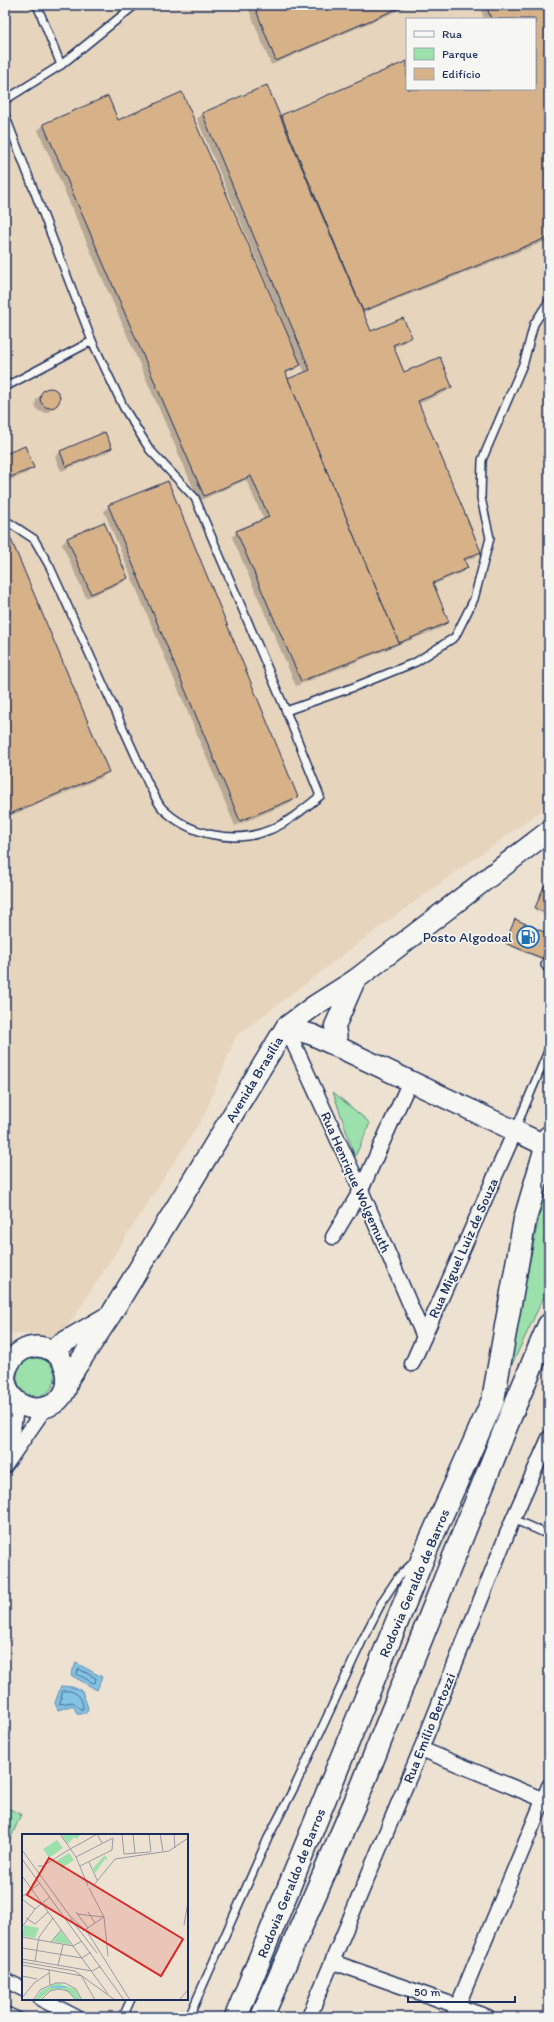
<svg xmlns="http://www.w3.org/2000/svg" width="554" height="2022" font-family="Itim,sans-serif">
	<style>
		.built { fill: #e6d4bc; fill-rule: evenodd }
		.green { fill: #9ce0ab; stroke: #5c8884 }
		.water { fill: #84c3e4; stroke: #5a88ae }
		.shadow { fill: #0003; fill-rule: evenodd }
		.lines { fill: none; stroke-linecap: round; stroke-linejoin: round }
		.shore { stroke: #456a94; stroke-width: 1 }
		.building { fill: #d7b289; stroke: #1b2f5e }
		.service-casing { stroke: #1b2f5e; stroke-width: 10 }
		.minor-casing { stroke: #1b2f5e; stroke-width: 17 }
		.secondary-casing { stroke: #1b2f5e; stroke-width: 23 }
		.trunk-casing { stroke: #1b2f5e; stroke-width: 25 }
		.service { stroke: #f6f6f2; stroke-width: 7 }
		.minor { stroke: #f6f6f2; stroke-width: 14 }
		.secondary { stroke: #f6f6f2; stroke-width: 20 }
		.trunk { stroke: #f6f6f2; stroke-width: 22 }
		.labels { text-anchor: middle; stroke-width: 3.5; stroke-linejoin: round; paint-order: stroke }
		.poi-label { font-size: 14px; fill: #1b2f5e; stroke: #f6f6f2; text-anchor: end }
		.street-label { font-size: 14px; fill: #1b2f5e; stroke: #f6f6f2 }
		.inset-river { fill: none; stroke: #84c3e4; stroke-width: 2 }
		.inset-road { fill: none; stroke: #999aa4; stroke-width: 1 }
		.view { fill: #d62828; fill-opacity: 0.15; stroke: #d62828; stroke-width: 2 }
		.inset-edge { fill: none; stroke: #1b2f5e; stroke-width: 2 }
	</style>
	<rect width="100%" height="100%" fill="#ede2d2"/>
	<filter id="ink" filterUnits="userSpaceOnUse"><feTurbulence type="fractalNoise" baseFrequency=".025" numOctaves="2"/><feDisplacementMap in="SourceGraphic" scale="8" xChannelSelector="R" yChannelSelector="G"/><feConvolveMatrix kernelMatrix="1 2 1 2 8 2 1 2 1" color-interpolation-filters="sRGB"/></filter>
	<g filter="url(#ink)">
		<path class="built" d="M5,5H549V805L384,924L236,1036L204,1116L61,1337L5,1332ZM407,19H535V89H407Z"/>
		<g class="green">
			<path d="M333,1092L370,1123L355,1157Z"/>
			<path d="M549,1167V1286L507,1375Z"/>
			<circle cx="36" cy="1377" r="19"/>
			<path d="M5,1807L21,1814L5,1852Z"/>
		</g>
		<g class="water">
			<path d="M76,1663L102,1677L97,1690L71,1675Z"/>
			<path d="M61,1686L72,1687L82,1691L88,1708L86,1713H77L73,1705L58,1710L55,1703Z"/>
		</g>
		<g class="shadow">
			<path d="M247,5H411L271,65Z"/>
			<path d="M479,5H549V240L362,313L371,332L410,337L405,342L393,348L404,374L451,387L446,392L418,404L480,552L475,557L464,562L466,568L461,573L433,585L448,622L443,627L296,686L232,537L237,532L264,520L246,480L199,501L38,130L44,125L118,121L283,328L285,327L197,119L202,113L280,118L407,62V89H535V19H484ZM301,364L305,373L287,381L285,374L294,370Z"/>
			<path d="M49,389L55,391L58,396L57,404L47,413L38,411L35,406L36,400Z"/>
			<path d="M105,434L111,448L106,453L61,471L55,457L60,452Z"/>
			<path d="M5,455L33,468L27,473L5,482Z"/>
			<path d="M109,506L297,797L292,802L235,826L104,511Z"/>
			<path d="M67,539L127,578L122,583L86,598L62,544Z"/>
			<path d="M5,540L108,771L103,777L5,818Z"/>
			<path d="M543,888L549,889V916L534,910Z"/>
			<path d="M549,920V963L505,944L514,922L544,933Z"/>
		</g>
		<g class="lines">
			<g class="shore">
				<path d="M79,1669L96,1678L95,1683H93L77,1674Z"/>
				<path d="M63,1691C75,1689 83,1697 83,1709H80L73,1702L60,1704Z"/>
			</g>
		</g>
		<g class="building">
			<path d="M254,5H406L276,61Z"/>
			<path d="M486,5H549V237L363,311L281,115L407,61V89H535V19H491Z"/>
			<path d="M267,85L371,331L403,318L412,337L393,345L404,372L440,357L452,387L418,401L481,552L464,559L468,568L433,583L449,622L399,643L288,379L310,370L202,113Z"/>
			<path d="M182,92L301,365L286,372L288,379L399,643L301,681L236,531L269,517L251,476L204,496L43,124L108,96L118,120Z"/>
			<circle cx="50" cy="398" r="10"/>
			<path d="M105,432L112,448L66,467L60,451Z"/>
			<path d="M25,446L34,468L5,479V454Z"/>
			<path d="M168,481L298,797L240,821L108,505Z"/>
			<path d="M104,522L128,578L91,594L67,538Z"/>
			<path d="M10,537L109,772L5,816V539Z"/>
			<path d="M544,886L549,888V914L535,908Z"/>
			<path d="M515,919L544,932L549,920V961L505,943Z"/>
		</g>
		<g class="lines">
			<g class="service-casing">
				<g id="service">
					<path d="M37,5L61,65"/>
					<path d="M5,100L61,65L135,5"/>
					<path d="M5,115L92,341"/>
					<path d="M5,387L92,341L124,408L150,450L195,498L286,711L354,687L416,662L455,637L474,599L490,538L481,498L482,460L524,362L534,324L549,301"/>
					<path d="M5,520L34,539L50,567L148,783C152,790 156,800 161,807C189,836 236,845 272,829C290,821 305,808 320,796L286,711"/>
					<path d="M549,954L545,965L549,970"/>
					<path d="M515,1130L549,1049"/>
					<path d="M513,1519L549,1535"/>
					<path d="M5,2010L20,2017"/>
					<path d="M123,2017L131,1999"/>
					<path d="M189,2017L268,1838L296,1784L363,1639L383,1600L399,1576L413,1563"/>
				</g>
			</g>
			<g class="minor-casing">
				<g id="minor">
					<path d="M286,1027L361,1190L424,1337"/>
					<path d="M333,1237L361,1190L410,1081"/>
					<path d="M412,1364L515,1131"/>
					<path d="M9,1458L17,1402"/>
					<path d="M5,1466L45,1408"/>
					<path d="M421,1749L549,1802"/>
					<path d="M333,1962L488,2017"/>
					<path d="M5,1980L23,1989"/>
					<path d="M41,1999L76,2017"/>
					<path d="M309,2017L421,1749L513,1519L549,1438"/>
					<path d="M453,2017L549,1786"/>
				</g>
			</g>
			<g class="secondary-casing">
				<g id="secondary">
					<path d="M286,1027L313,1035L549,1147"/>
					<path d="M338,1047L335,1026L355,980"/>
					<path d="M51,1350L106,1318"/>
					<path d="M5,1376C8,1355 31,1338 52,1351C59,1355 64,1362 66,1370C77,1412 13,1426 5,1379"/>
					<path d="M67,1381L110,1316L286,1027L314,1006L355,980L549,831"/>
				</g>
			</g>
			<g class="trunk-casing">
				<g id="trunk">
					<path d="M236,2017L427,1548L493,1400L525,1219L549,1137"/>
					<path d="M262,2017L363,1784L510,1417L549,1325"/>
				</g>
			</g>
			<use href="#service" class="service"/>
			<use href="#minor" class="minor"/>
			<use href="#secondary" class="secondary"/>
			<use href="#trunk" class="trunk"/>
		</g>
	</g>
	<defs>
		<g id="fuel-ring" transform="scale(1.15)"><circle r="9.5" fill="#f6f6f2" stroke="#1f6fb2" stroke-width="1.5"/><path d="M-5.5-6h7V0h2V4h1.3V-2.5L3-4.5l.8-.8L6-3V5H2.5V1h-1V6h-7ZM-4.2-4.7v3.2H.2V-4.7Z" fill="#1f6fb2"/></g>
	</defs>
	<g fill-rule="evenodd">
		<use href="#fuel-ring" x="528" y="937"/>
	</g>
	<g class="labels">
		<g class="poi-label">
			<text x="512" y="942">Posto Algodoal</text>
		</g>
		<g class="street-label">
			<text transform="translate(254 1079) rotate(-59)" y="5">Avenida Brasília</text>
			<text transform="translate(356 1182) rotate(66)" y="5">Rua Henrique Wolgemuth</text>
			<text transform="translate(463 1248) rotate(-66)" y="5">Rua Miguel Luiz de Souza</text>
			<text transform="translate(414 1583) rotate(-67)" y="5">Rodovia Geraldo de Barros</text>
			<text transform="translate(429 1728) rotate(-68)" y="5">Rua Emílio Bertozzi</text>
			<text transform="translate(291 1883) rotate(-68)" y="5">Rodovia Geraldo de Barros</text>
		</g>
	</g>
	<g transform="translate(22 1834)">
		<rect width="166" height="166" fill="#ede2d2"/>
		<path d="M43,0H58V1L55,5L52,3L46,10L40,2ZM35,6L41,14L27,24L21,15ZM47,19L52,26L40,34L34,27ZM83,21L86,26L83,25L73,39L71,34ZM2,91L17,94L13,104L0,102ZM39,97L49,111L30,107ZM35,149L53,155L60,166H55L42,155L28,156L17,166L13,165L20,156Z" fill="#9ce0ab"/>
		<path class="inset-river" d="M29,153H44"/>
		<path class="inset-road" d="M38,0L54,23L66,52M100,0L102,20L128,18M111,0L113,19M127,0L129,18M138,0L141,17M152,0L153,14M0,16L48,82L66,99L108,166M54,23L91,4L90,16L58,32M0,25L102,166M67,28L75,46M16,32H21L48,15L63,7L75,0L80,9M0,42L86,160M71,52L93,25L147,17L166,4M67,54L82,83L86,122M0,63L18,49M0,65L13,75M54,78L66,94M66,78L73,89M55,80L82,83M4,84L13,90L26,78M48,84L75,119M162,91L166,68M0,93L13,75L28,63M61,97L82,83M0,103L51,112L60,107M29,108L39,96M0,114L60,124L69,118M0,125L70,137L79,132M13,127L17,103L31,84M0,128L53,137L93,166M0,131L60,142M36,131L41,111M27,135L28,151M0,142L15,145M60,143L73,166M0,164L12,149L27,139M11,166L19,155L34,149H43L54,155L60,166M19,166L28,157L36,155L46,157L54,166M157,166L166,156"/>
		<path class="view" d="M27,24L161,105L139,142L5,61Z"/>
		<rect width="166" height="166" class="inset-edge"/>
	</g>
	<rect width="554" height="2022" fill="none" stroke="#f6f6f2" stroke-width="20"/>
	<rect x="10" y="10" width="534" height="2002" fill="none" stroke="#1b2f5e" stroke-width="1.5" filter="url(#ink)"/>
	<rect x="406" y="18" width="130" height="72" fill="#f6f6f2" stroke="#9ea6b7"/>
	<rect x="414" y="31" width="20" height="6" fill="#f6f6f2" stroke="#9ea6b7"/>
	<text x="442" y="38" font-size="12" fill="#1b2f5e">Rua</text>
	<rect x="414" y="48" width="20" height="12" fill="#9ce0ab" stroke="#9ea6b7"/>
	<text x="442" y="58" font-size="12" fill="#1b2f5e">Parque</text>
	<rect x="414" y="68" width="20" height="12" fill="#d7b289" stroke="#9ea6b7"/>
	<text x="442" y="78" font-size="12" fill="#1b2f5e">Edifício</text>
	<path d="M408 1996v6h107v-6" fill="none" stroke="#1b2f5e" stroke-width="2"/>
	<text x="414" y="1996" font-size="12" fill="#1b2f5e" stroke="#f6f6f2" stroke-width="3" paint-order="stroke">50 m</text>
</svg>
